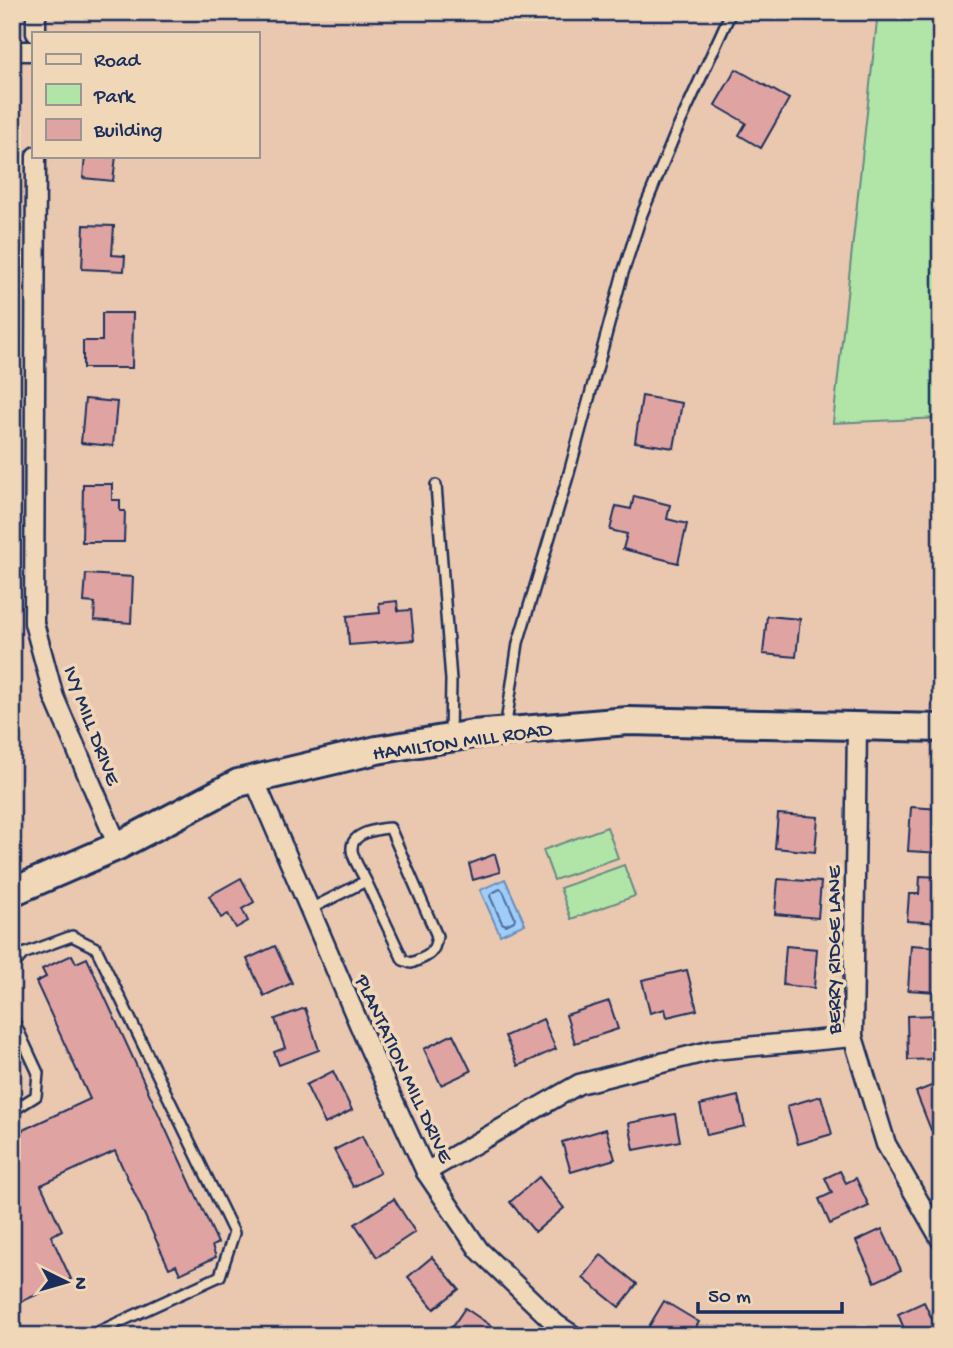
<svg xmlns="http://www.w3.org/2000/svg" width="953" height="1348" font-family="'Gochi Hand',sans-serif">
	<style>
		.green { fill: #b1e5a7; stroke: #668a82; stroke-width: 2 }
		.water { fill: #9fcdfa; stroke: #6a8ebc; stroke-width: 2 }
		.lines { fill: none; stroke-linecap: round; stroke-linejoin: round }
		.shore { stroke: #506e9c; stroke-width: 2 }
		.building { fill: #dfa4a1; stroke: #1b2f5e; stroke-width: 2 }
		.lane-casing { stroke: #1b2f5e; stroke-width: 14 }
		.street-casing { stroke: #1b2f5e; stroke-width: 23 }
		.secondary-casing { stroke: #1b2f5e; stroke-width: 32 }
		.lane { stroke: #efd7b7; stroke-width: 9 }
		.street { stroke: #efd7b7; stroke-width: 18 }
		.secondary { stroke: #efd7b7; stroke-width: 26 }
		.labels { text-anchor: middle; stroke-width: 7; stroke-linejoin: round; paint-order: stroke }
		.street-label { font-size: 21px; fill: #1b2f5e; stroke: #efd7b7 }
	</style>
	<rect width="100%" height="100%" fill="#eac8b0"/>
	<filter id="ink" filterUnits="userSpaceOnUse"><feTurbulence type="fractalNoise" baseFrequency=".0143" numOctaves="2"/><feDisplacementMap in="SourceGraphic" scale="14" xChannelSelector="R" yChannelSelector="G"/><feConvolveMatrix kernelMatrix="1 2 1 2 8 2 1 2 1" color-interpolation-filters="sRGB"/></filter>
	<g filter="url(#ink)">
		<g class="green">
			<path d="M878,12H941V418L833,423Z"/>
			<path d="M607,827L618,858L554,880L543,850Z"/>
			<path d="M624,865L635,896L571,919L560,888Z"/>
		</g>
		<path class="water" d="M505,879L525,924L500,935L480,890Z"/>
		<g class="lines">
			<path class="shore" d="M500,889L503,891L515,918L514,921L506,925L502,923L490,896L492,893Z"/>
		</g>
		<g class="building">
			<path d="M736,69L789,99L761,148L739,135L746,123L715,105Z"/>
			<path d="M85,156H116L113,181L83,178Z"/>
			<path d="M84,225L114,226L112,255L125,256L124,271L82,269Z"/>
			<path d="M102,313H133L132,368H83V341H102Z"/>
			<path d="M642,396L682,403L674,448L635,442Z"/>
			<path d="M85,399L117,402L113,446L81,443Z"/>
			<path d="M83,484H112V500H120V511H125L124,542H82Z"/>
			<path d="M634,496L670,505L667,519L687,524L678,563L623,549L627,534L610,530L616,506L631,509Z"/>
			<path d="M86,574L133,577L131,623L94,620L95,603L84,602Z"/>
			<path d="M397,601L398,611L411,610L414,640L349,645L347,616L380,613L379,603Z"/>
			<path d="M767,616L800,619L796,657L763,654Z"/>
			<path d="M911,807L941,809V853L908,851Z"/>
			<path d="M778,814L818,817L815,852L775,848Z"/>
			<path d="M495,854L500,872L473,880L469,864Z"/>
			<path d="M920,876L941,877V923L907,921L909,894H919Z"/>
			<path d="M241,878L254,902L242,909L248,921L236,928L228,914L221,918L209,896Z"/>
			<path d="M778,879L821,882L818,918L775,914Z"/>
			<path d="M911,945L939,947L936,992L908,990Z"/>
			<path d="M275,946L292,983L264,996L247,959Z"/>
			<path d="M786,946L817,949L814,988L783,985Z"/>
			<path d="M72,955L76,963L87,958L218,1243L212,1246L216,1257L180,1274L176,1265L169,1268L115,1151L41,1185L62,1230L51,1236L71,1279L12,1306V1135L90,1099L36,982L46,977L42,969Z"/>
			<path d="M687,970L697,1010L667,1017L665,1009L650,1013L642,980Z"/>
			<path d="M609,1001L618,1029L575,1043L566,1015Z"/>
			<path d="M305,1008L319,1050L279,1065L274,1052L285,1048L275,1019Z"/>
			<path d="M938,1015L940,1059L908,1060L907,1016Z"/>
			<path d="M543,1019L556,1049L518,1066L505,1036Z"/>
			<path d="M453,1034L471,1071L441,1085L424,1049Z"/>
			<path d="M333,1071L352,1110L325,1124L306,1085Z"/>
			<path d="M941,1082V1126L931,1130L916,1092Z"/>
			<path d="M738,1096L745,1126L707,1135L700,1105Z"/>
			<path d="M821,1096L832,1134L798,1144L787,1106Z"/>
			<path d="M675,1114L680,1141L634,1150L629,1123Z"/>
			<path d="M606,1129L615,1159L571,1172L562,1142Z"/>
			<path d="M362,1136L380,1173L353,1187L334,1150Z"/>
			<path d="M840,1171L846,1183L856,1178L869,1206L830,1224L819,1199L832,1193L825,1178Z"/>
			<path d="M539,1177L564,1208L535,1232L510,1202Z"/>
			<path d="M394,1199L415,1232L377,1257L355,1224Z"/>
			<path d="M882,1229L901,1270L875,1282L856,1241Z"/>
			<path d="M601,1255L637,1284L619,1307L583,1278Z"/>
			<path d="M432,1257L459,1289L434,1309L408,1277Z"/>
			<path d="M664,1301L699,1322L690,1336H660L648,1328Z"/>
			<path d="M924,1302L940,1336H907L898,1314Z"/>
			<path d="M465,1308L503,1334V1336H446Z"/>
		</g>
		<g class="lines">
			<g class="lane-casing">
				<g id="lane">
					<path d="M436,485L451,680L450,736"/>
					<path d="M505,730L518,643L569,473L622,276L642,214L676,132L731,12"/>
					<path d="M310,909L366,881C356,861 339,842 368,832C376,830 382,828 390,828L437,936C434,956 428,956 411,963L403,960L366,881"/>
					<path d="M12,967L23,954L72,936L96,948L234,1233L220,1276L89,1336"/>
					<path d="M12,1017L38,1073L36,1096L12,1111"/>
				</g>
			</g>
			<g class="street-casing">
				<g id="street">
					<path d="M36,12V33"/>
					<path d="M12,51H33"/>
					<path d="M36,156L34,623L54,697L118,846"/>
					<path d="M857,726L853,1037L886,1144L941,1240"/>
					<path d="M254,779L368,1045L426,1172L479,1250L556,1324L574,1336"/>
					<path d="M426,1172L579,1084L713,1050L853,1037"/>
				</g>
			</g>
			<g class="secondary-casing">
				<path id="secondary" d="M12,892L118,846L238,783L377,750L473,734L628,721L941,728"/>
			</g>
			<use href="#lane" class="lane"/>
			<use href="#street" class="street"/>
			<use href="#secondary" class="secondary"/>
		</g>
	</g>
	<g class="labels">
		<g class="street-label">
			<text transform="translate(93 725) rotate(69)" y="7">IVY MILL DRIVE</text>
			<text transform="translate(462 740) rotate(-8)" y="7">HAMILTON MILL ROAD</text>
			<text transform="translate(833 950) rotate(-90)" y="7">BERRY RIDGE LANE</text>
			<text transform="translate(405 1068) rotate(65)" y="7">PLANTATION MILL DRIVE</text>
		</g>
	</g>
	<rect width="953" height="1348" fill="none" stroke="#efd7b7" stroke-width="42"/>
	<rect x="21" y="21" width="911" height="1306" fill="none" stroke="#1b2f5e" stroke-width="2.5" filter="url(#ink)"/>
	<rect x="32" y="32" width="228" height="126" fill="#efd7b7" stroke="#9a9493" stroke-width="2"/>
	<rect x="46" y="54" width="35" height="10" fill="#efd7b7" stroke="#9a9493" stroke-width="2"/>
	<text x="94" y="66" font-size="21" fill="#1b2f5e">Road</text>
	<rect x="46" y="84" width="35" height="21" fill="#b1e5a7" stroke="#9a9493" stroke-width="2"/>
	<text x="94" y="102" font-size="21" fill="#1b2f5e">Park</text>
	<rect x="46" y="119" width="35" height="21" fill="#dfa4a1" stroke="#9a9493" stroke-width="2"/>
	<text x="94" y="136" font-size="21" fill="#1b2f5e">Building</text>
	<g transform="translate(66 1282) rotate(95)" stroke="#efd7b7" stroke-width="5" paint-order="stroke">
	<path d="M0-5L12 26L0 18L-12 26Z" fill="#1b2f5e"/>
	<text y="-10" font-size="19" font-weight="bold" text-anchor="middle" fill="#1b2f5e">N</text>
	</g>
	<path d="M698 1302v10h144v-10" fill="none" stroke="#1b2f5e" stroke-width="3.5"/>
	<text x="708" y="1302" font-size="21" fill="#1b2f5e" stroke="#efd7b7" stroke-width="5" paint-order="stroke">50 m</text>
</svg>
